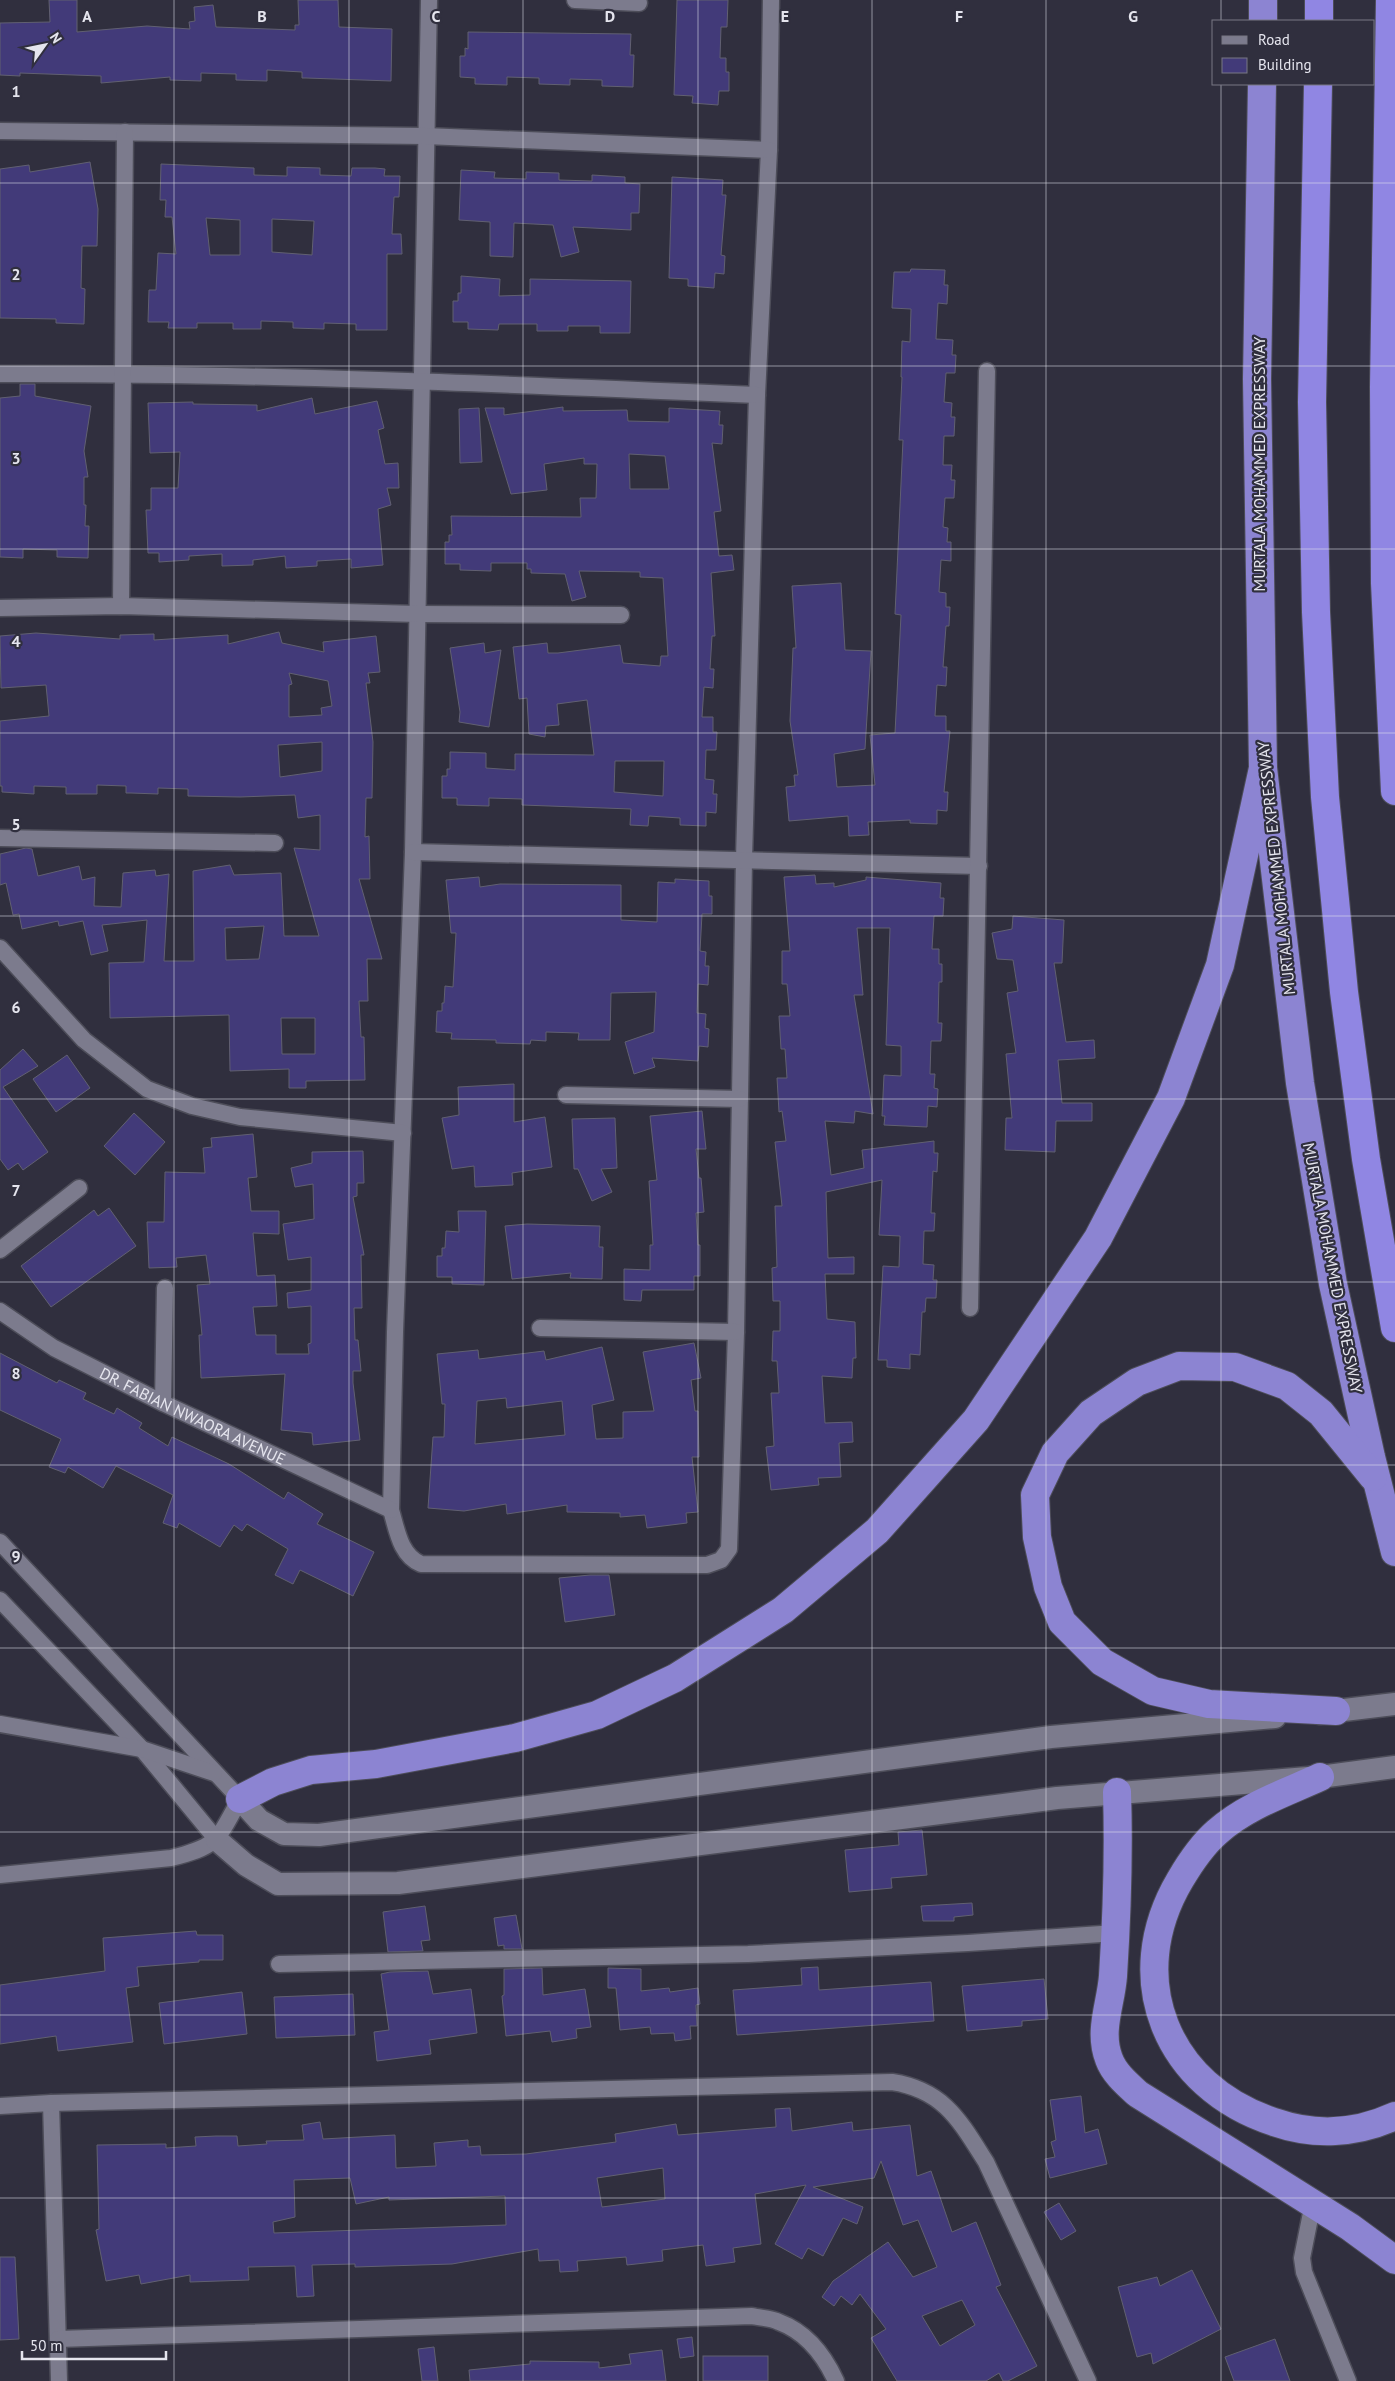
<svg xmlns="http://www.w3.org/2000/svg" width="1395" height="2381" font-family="'PT Sans',sans-serif">
	<style>
		.building { fill: #423a79; stroke: #616071; fill-rule: evenodd }
		.lines { fill: none; stroke-linecap: round; stroke-linejoin: round }
		.minor-casing { stroke: #4d4d59; stroke-width: 19 }
		.secondary-casing { stroke: #4d4d59; stroke-width: 25 }
		.trunk-casing { stroke: #4d4d59; stroke-width: 30 }
		.motorway-casing { stroke: #4d4d59; stroke-width: 30 }
		.minor { stroke: #7c7b8d; stroke-width: 16 }
		.secondary { stroke: #7c7b8d; stroke-width: 22 }
		.trunk { stroke: #8c84d2; stroke-width: 28 }
		.motorway { stroke: #9086e3; stroke-width: 28 }
		.grid { fill: none; stroke: #e5e5ee; stroke-width: 1; stroke-opacity: 0.55 }
		.labels { text-anchor: middle; stroke-width: 4.5; stroke-linejoin: round; paint-order: stroke }
		.street-label { font-size: 16px; fill: #e5e5ee; stroke: #302f3e }
		.grid-label { font-size: 16px; text-anchor: middle; font-weight: bold; fill: #e5e5ee; stroke: #302f3e; stroke-width: 4.5; stroke-linejoin: round; paint-order: stroke }
	</style>
	<rect width="100%" height="100%" fill="#302f3e"/>
	<g class="building">
		<path d="M49,0H77V32L147,26L190,29L189,22L195,21L194,7L213,5L216,27L295,30V25H299L298,0H338L339,27L392,29L391,81L306,78H302V72L267,70V81L236,80V74L201,73V81L170,80V77L101,83V76L20,73V76L0,75V23L50,22Z"/>
		<path d="M677,0H728L727,27H721L720,58H726V72H729V91H719L718,105L692,103L693,96L674,95Z"/>
		<path d="M468,32L631,34L630,55H634L633,87L602,86V80L570,79V85L539,84V78L507,77V85L475,84V78L460,77V56H465V48L468,49Z"/>
		<path d="M90,162L98,209L97,246H82L81,288L85,289L84,324L56,323V319L0,318V169L29,165L30,172Z"/>
		<path d="M161,164L254,168V175L287,176V167L320,168V175L351,176L352,168H375L385,169L384,176H400L399,197H394L392,234H401L402,254H387V330H356V324L324,323V329L293,328V322L261,321V329H233V323H197V328H168L169,322H148L149,290H156L158,253L176,254L172,217H165L166,200H160ZM206,218L240,220V255H210ZM272,219L314,221L312,255L272,252Z"/>
		<path d="M461,170L495,172L494,178L526,179V172L559,173V180L592,181V175L625,177V183L640,184L639,213H631V230L573,227L579,252L561,257L553,225L514,223L513,257L490,256V222L459,220Z"/>
		<path d="M672,177L723,180L722,195H726L721,255L725,256L724,274L715,273L714,288L688,286V279L669,278Z"/>
		<path d="M911,269L945,270L944,285H948L947,304L938,303L936,339L953,340L952,355H956L955,373H946L944,402L952,403L951,417H955L954,436H944L943,465H952L951,480H955L954,498H945L943,527L948,528L947,542H951V561L941,560L939,592L946,593V607H950L949,626H946L943,667H947L946,686L937,685L935,716H946V731H950L944,792H948L947,811L937,810V824L910,823V820L868,822L869,835L849,836L848,816L789,821L786,787L795,786L794,775H798L790,721L793,648H796L792,586L841,583L845,650L871,651L865,749L834,754L837,787L875,785L870,735L895,733L901,615L895,614L903,440H899L902,377H901L902,341L910,342L911,309L892,308L894,272H910Z"/>
		<path d="M461,276L500,279L499,296L530,295V279L631,281L630,333H600V326H568V331H537V324H499L498,330L468,329V322H453V301H458V293H461Z"/>
		<path d="M20,384H35V396L91,406L84,451L88,477H84V505H86L85,526H89L88,558L57,557V550L23,549V558L0,557V398L20,396Z"/>
		<path d="M312,398L315,414L377,401L384,428L378,430L385,464L398,463L399,488H387L391,505L378,509L383,565L351,568V559L317,561V566L286,568L285,556L253,560V565L222,566V554L189,556V560L159,562V553H148L146,510H151V488H178L180,452L150,453L148,403L193,402V404L257,405V411Z"/>
		<path d="M563,407V411L627,410L628,421L669,422V408L720,411L719,425H723L722,444L712,443L721,511L714,512L719,556L732,555L734,570L711,573L715,636H712L710,669H714L713,688L704,687L702,717H713V732H717L716,750H706L705,779L714,780L713,794H717L716,813L706,812V826L680,825V818L649,816L648,826L630,825L631,809L522,805V799L489,798V806L457,805V798H442V776H447V769H450V752L486,753V768L515,770V754L594,755L587,700L557,704L559,725L546,726L545,737L529,734L527,698L519,699L513,647L547,643L548,653H558L620,645L623,663L660,666L661,656H668L663,578L640,577V572L579,571L586,597L572,601L565,574L531,573V569H527V563H491V571L460,570V564H445V542H449V535H452L451,516L581,517L580,498H596L597,464H584V458L544,464L547,490L511,494L485,408H504V415ZM629,454L665,456L669,489H630ZM615,761H664L663,796L614,792Z"/>
		<path d="M479,408L482,462L460,463L459,409Z"/>
		<path d="M279,632L282,643L324,652L323,642L376,636L380,672L368,673L370,683H366L373,742L372,798H366L365,837L369,836L370,879H359L382,959H367L368,1001H359L361,1037H364L365,1080L306,1081V1088H289V1069L230,1071L229,1015L110,1018L109,963L144,962L147,920L102,925L108,951L91,955L83,921L59,926L58,921L22,929L19,914L13,915L6,883L0,885V854L26,848L32,849L38,876L79,866L82,880L95,877L94,906L121,907L123,873L155,870L156,876L169,874L164,961H194L193,871L230,865L234,875L281,873L284,936H319L294,848L320,850V815L298,818L295,795L240,797L188,796V789L158,788V794L131,793H126V786L97,785V794H66V787L34,786V794L19,793L2,792V786H0V721L49,716L46,685L1,688L0,636L36,633L120,639V635L154,634V640L228,635V644ZM289,673L328,681L332,706L321,708L322,715L289,717V685L292,684ZM322,742V771L280,777L278,745ZM264,926L259,959L226,960L225,928ZM281,1018H315V1054H282Z"/>
		<path d="M484,643L485,653L501,650L489,727L459,722L460,712L450,648Z"/>
		<path d="M815,875L816,884L834,883V887L866,880V877L941,883L940,898H944L943,916H934L932,949H939V964H942V982H939L938,1023H942L941,1041H931L930,1074H935L934,1088L938,1089L937,1107L928,1106L927,1127L884,1125L885,1116H882L884,1075L901,1076V1046L886,1045L890,928H857L863,995H854L873,1114L855,1111L854,1123L825,1121L831,1175L864,1168L862,1150L934,1141V1153H938L937,1172L933,1171L931,1213H935L934,1231H924L923,1264L934,1265L933,1280H937L936,1298H926L925,1312H922L920,1355L910,1354V1369L887,1367V1360H878L883,1266L899,1267L900,1236L879,1235L882,1180L826,1192L828,1258L854,1257V1274H825L827,1319L855,1322L856,1358H853L852,1378L822,1376L825,1423L852,1422L853,1442L839,1443L841,1477L818,1478L819,1485L771,1490L766,1447L774,1446L771,1393H779L777,1361H772L773,1331H780V1301H773L772,1268L777,1267L775,1206H782L775,1142L786,1141L782,1111L779,1112L777,1078H787L785,1049H781L779,1016H790L787,984H782V951H790L784,877Z"/>
		<path d="M479,877L480,887L500,884L621,885V920L657,922L658,882L675,883V879L709,881V896H712V914H702L700,951L706,952L705,966H709L708,985L698,984L697,1013L706,1014L705,1028L709,1029L708,1047L699,1046L698,1061L652,1058L655,1067L634,1074L625,1042L654,1032L656,992L611,993L610,1040H578L579,1033L546,1032V1041L531,1040L530,1044L496,1043V1040L451,1039L452,1033L436,1032L437,1011H442V1003H444L445,986L453,987L456,933H451L446,880Z"/>
		<path d="M1013,916L1064,920L1062,963H1054L1066,1042L1094,1040L1095,1058L1058,1060L1062,1103H1092V1121H1056L1055,1152L1005,1150L1006,1118H1012L1006,1054L1016,1053L1007,993L1018,991L1013,960L997,959L992,933L1012,929Z"/>
		<path d="M23,1049L38,1066L3,1087L48,1152L23,1170L18,1163L8,1170L0,1159V1070Z"/>
		<path d="M67,1055L90,1088L56,1112L33,1079Z"/>
		<path d="M514,1084V1122L545,1117L552,1167L512,1173L513,1185L475,1187L474,1166L452,1169L442,1118L459,1115L458,1087Z"/>
		<path d="M702,1111L706,1149H696L699,1178H701L704,1212L696,1213L698,1245H700V1276H694V1290H642L641,1301L624,1300V1269L650,1270V1245H653L649,1181L657,1180L650,1116Z"/>
		<path d="M134,1113L165,1142L135,1175L104,1146Z"/>
		<path d="M615,1118L617,1168L601,1169L612,1192L592,1201L578,1169H574L572,1119Z"/>
		<path d="M253,1134L257,1177L248,1178L251,1211H279V1234L253,1233L257,1276L275,1275L277,1306L253,1307L256,1335H276V1354H309L308,1344L311,1343V1306L288,1308L287,1293L311,1290V1257L288,1260L283,1224L314,1219L313,1184L295,1187L291,1168L312,1163V1152L363,1151L364,1183H357V1196L353,1197L364,1255H361L362,1308H354L355,1340H358L361,1371H353V1383L360,1440L313,1445L312,1433L281,1430L285,1374L201,1378L199,1335H202L197,1285L210,1284L206,1255L176,1258L177,1267L149,1268L147,1222H164L165,1172L205,1173L203,1148L212,1147L211,1138Z"/>
		<path d="M109,1208L136,1246L51,1307L21,1266L94,1210L98,1216Z"/>
		<path d="M458,1211H486L484,1285L452,1284V1277H437V1256H442V1248H445L446,1231L459,1232Z"/>
		<path d="M527,1224L600,1226L599,1247H603L602,1279L570,1278L571,1273L512,1279L505,1226Z"/>
		<path d="M694,1343L701,1378L691,1380L695,1411H698L699,1457H692L698,1512L686,1513L687,1523L647,1528L645,1515L620,1517V1513L567,1512V1505L507,1514L506,1504L464,1511L428,1508L433,1437H444L445,1404H442L437,1354L478,1350L479,1359L544,1351L546,1360L602,1347L614,1400L592,1405L596,1439L623,1438V1412L654,1411L643,1352ZM506,1398L507,1408L562,1401L565,1435L475,1444L477,1401Z"/>
		<path d="M0,1353L57,1383L59,1380L86,1393L83,1399L114,1414L117,1408L142,1423L139,1428L168,1446L172,1437L229,1464L284,1499L288,1492L323,1514L317,1524L374,1552L353,1596L300,1570L293,1584L275,1575L288,1549L247,1524L242,1531L234,1525L220,1547L179,1523L177,1528L163,1523L173,1495L116,1466L103,1488L68,1467L65,1473L49,1467L61,1439L0,1410Z"/>
		<path d="M590,1575H609L615,1615L565,1622L559,1578Z"/>
		<path d="M922,1830L927,1875L891,1878L892,1888L849,1892L845,1850L899,1845L898,1832Z"/>
		<path d="M972,1903L973,1915L954,1917V1921H923L921,1906Z"/>
		<path d="M425,1906L430,1940L421,1941L423,1951L388,1952L383,1912Z"/>
		<path d="M516,1915L522,1949H504V1945L498,1946L494,1918Z"/>
		<path d="M196,1931L197,1935H223V1960H199V1962L137,1967L139,1986L126,1988L133,2042L58,2051L56,2036L0,2044V1985L105,1971L103,1938Z"/>
		<path d="M818,1967L819,1990L931,1982L934,2021L737,2035L733,1990L802,1985L801,1968Z"/>
		<path d="M542,1968L543,1995L585,1989L591,2027L576,2029L577,2038L552,2042L550,2031L506,2036L502,1996L504,1995V1969Z"/>
		<path d="M608,1968L641,1969V1991L669,1988L670,1992L698,1988L700,2004L696,2005L697,2026H690L691,2039L675,2041L674,2033L651,2034L650,2027L620,2030L616,1988H608Z"/>
		<path d="M428,1971L433,1994L471,1989L477,2033L429,2040L431,2054L377,2061L374,2032L389,2030L381,1974L390,1972Z"/>
		<path d="M1044,1979L1048,2019L1022,2021V2026L967,2031L962,1986Z"/>
		<path d="M242,1992L247,2034L164,2044L159,2003Z"/>
		<path d="M353,1994L355,2035L276,2038L274,1997Z"/>
		<path d="M1081,2096L1085,2133L1098,2129L1107,2164L1050,2178L1045,2159L1055,2157L1051,2142L1056,2140L1050,2100Z"/>
		<path d="M790,2108L792,2131L852,2122L853,2131L910,2125L917,2176L931,2171L952,2232L976,2222L1001,2285L996,2287L1037,2366L1008,2381H1003L999,2373L986,2381H897L871,2338L886,2329L860,2294L852,2305L841,2296L834,2306L822,2297L833,2281L888,2242L913,2277L937,2267L918,2220L903,2225L881,2161L874,2178L813,2187L863,2207L857,2224L843,2218L823,2256L808,2248L802,2259L775,2244L806,2185L755,2194L761,2244L733,2248L735,2262L706,2266L703,2245L662,2250L663,2261L627,2265L626,2257L577,2261L578,2271L560,2272L559,2260L539,2261L538,2249L452,2264L355,2267V2264L312,2265L314,2296L297,2297L295,2266L248,2267L249,2280L190,2282V2275L141,2284L139,2275L106,2281L96,2230L99,2229L97,2145L166,2144V2148L196,2146L195,2137L216,2136H237L238,2146L267,2144L266,2141L304,2140L302,2125L320,2122L323,2139L395,2135L396,2168L436,2166L434,2143L468,2140V2147L480,2146L481,2155L526,2154L616,2142L615,2134L676,2124L678,2135L776,2127L775,2109ZM663,2168L665,2199L602,2207L597,2178ZM350,2178L356,2204L389,2197V2200L505,2196L506,2225L274,2233L273,2222L295,2217L294,2180ZM962,2300L975,2325L940,2346L922,2316Z"/>
		<path d="M1059,2203L1076,2231L1061,2240L1044,2212Z"/>
		<path d="M0,2257H15L19,2339L0,2340Z"/>
		<path d="M1192,2270L1221,2329L1153,2364L1151,2353L1137,2357L1118,2287L1157,2277L1160,2286Z"/>
		<path d="M692,2337L694,2356L680,2358L677,2339Z"/>
		<path d="M1275,2339L1290,2381H1234L1225,2357Z"/>
		<path d="M434,2347L438,2381H422L418,2349Z"/>
		<path d="M662,2350L666,2381H470L469,2370L530,2364V2361L599,2362V2368L631,2364L629,2354Z"/>
		<rect x="703" y="2356" width="65" height="25"/>
	</g>
	<g class="lines">
		<g class="minor-casing">
			<g id="minor">
				<path d="M429,0L413,852L395,1332L391,1510C397,1530 400,1555 421,1564L707,1565L721,1560L729,1549L736,1332L744,859L757,395L769,150L771,0"/>
				<path d="M575,0L639,3"/>
				<path d="M0,131L425,136L769,150"/>
				<path d="M0,374C253,373 505,384 757,395"/>
				<path d="M121,606L125,132"/>
				<path d="M0,608L121,606L418,614L621,615"/>
				<path d="M0,838L275,843"/>
				<path d="M413,852L979,866"/>
				<path d="M0,948L84,1040L147,1089L192,1106L240,1117L403,1133"/>
				<path d="M566,1095L740,1099"/>
				<path d="M0,1250L79,1188"/>
				<path d="M970,1308L987,371"/>
				<path id="s1" d="M0,1311L54,1348L163,1403L391,1510"/>
				<path d="M540,1328L736,1332"/>
				<path d="M163,1403L165,1288"/>
				<path d="M0,1542L240,1799C217,1840 219,1846 171,1858L0,1875"/>
				<path d="M0,1600L142,1749L217,1840"/>
				<path d="M0,1724L142,1749L214,1773"/>
				<path d="M279,1964L748,1954L968,1943L1116,1933"/>
				<path d="M51,2103L59,2381"/>
				<path d="M0,2106L51,2103L892,2082C944,2090 960,2121 986,2162L1088,2381"/>
				<path d="M1313,2203L1302,2258L1304,2272L1348,2381"/>
				<path d="M58,2339L752,2316C760,2318 771,2318 779,2322C806,2332 824,2355 836,2381"/>
			</g>
		</g>
		<g class="secondary-casing">
			<g id="secondary">
				<path d="M1319,1713L1395,1704"/>
				<path d="M240,1799L259,1820L284,1834L319,1835L1051,1737L1275,1717"/>
				<path d="M217,1840L246,1865L278,1884L398,1883L1057,1798L1320,1777L1395,1767"/>
			</g>
		</g>
		<g class="trunk-casing">
			<g id="trunk">
				<path d="M1263,21V0"/>
				<path d="M1262,84L1257,379L1263,768L1300,1083L1333,1284L1371,1457L1395,1552"/>
				<path d="M1336,1711L1209,1704L1153,1691L1102,1662L1062,1622L1048,1587L1037,1537L1035,1495L1055,1453L1091,1413L1137,1382L1179,1366L1235,1367L1287,1386L1321,1413L1373,1477"/>
				<path d="M1320,1777C1285,1793 1246,1806 1217,1832C1202,1845 1190,1863 1180,1880C1122,1978 1166,2087 1274,2122C1314,2136 1356,2134 1395,2116"/>
				<path d="M1117,1792C1119,1854 1117,1914 1113,1976C1111,2004 1098,2031 1109,2059C1114,2073 1127,2084 1138,2094L1350,2227L1395,2260"/>
				<path d="M240,1799L273,1782L311,1770L376,1764L515,1738L597,1715L675,1678L783,1610L877,1531L976,1420L1098,1238L1171,1098L1220,965L1263,768"/>
			</g>
		</g>
		<g class="motorway-casing">
			<g id="motorway">
				<path d="M1390,0L1384,387L1385,583L1395,791"/>
				<path d="M1319,21V0"/>
				<path d="M1318,84L1312,402L1316,612L1325,797L1344,992L1366,1159L1395,1328"/>
			</g>
		</g>
		<use href="#minor" class="minor"/>
		<use href="#secondary" class="secondary"/>
		<use href="#trunk" class="trunk"/>
		<use href="#motorway" class="motorway"/>
	</g>
	<path class="grid" d="M174,0V2381M349,0V2381M523,0V2381M698,0V2381M872,0V2381M1046,0V2381M1221,0V21M1221,84V2381M0,183H1395M0,366H1395M0,549H1395M0,733H1395M0,916H1395M0,1099H1395M0,1282H1395M0,1465H1395M0,1648H1395M0,1832H1395M0,2015H1395M0,2198H1395"/>
	<g class="labels">
		<g class="street-label">
			<text transform="translate(1259 464) rotate(-90)" y="6">MURTALA MOHAMMED EXPRESSWAY</text>
			<text transform="translate(1276 868) rotate(-96)" y="6">MURTALA MOHAMMED EXPRESSWAY</text>
			<text transform="translate(1333 1268) rotate(79)" y="6">MURTALA MOHAMMED EXPRESSWAY</text>
			<text dy="6" stroke="none"><textPath href="#s1" startOffset="220">DR. FABIAN NWAORA AVENUE</textPath></text>
		</g>
	</g>
	<g class="grid-label">
		<text x="87" y="22">A</text>
		<text x="262" y="22">B</text>
		<text x="436" y="22">C</text>
		<text x="610" y="22">D</text>
		<text x="785" y="22">E</text>
		<text x="959" y="22">F</text>
		<text x="1133" y="22">G</text>
		<text x="16" y="97">1</text>
		<text x="16" y="280">2</text>
		<text x="16" y="464">3</text>
		<text x="16" y="647">4</text>
		<text x="16" y="830">5</text>
		<text x="16" y="1013">6</text>
		<text x="16" y="1196">7</text>
		<text x="16" y="1379">8</text>
		<text x="16" y="1562">9</text>
	</g>
	<rect x="1212" y="20" width="162" height="65" fill="#302f3e" stroke="#787884"/>
	<rect x="1222" y="36" width="25" height="8" fill="#7c7b8d" stroke="#787884"/>
	<text x="1258" y="45" font-size="15" fill="#e5e5ee">Road</text>
	<rect x="1222" y="58" width="25" height="15" fill="#423a79" stroke="#787884"/>
	<text x="1258" y="70" font-size="15" fill="#e5e5ee">Building</text>
	<g transform="translate(45 45) rotate(57)" stroke="#302f3e" stroke-width="4" paint-order="stroke">
	<path d="M0-4L9 19L0 12L-9 19Z" fill="#e5e5ee"/>
	<text y="-8" font-size="14" font-weight="bold" text-anchor="middle" fill="#e5e5ee">N</text>
	</g>
	<path d="M22 2351v8h144v-8" fill="none" stroke="#e5e5ee" stroke-width="2.5"/>
	<text x="30" y="2351" font-size="15" fill="#e5e5ee" stroke="#302f3e" stroke-width="4" paint-order="stroke">50 m</text>
</svg>
